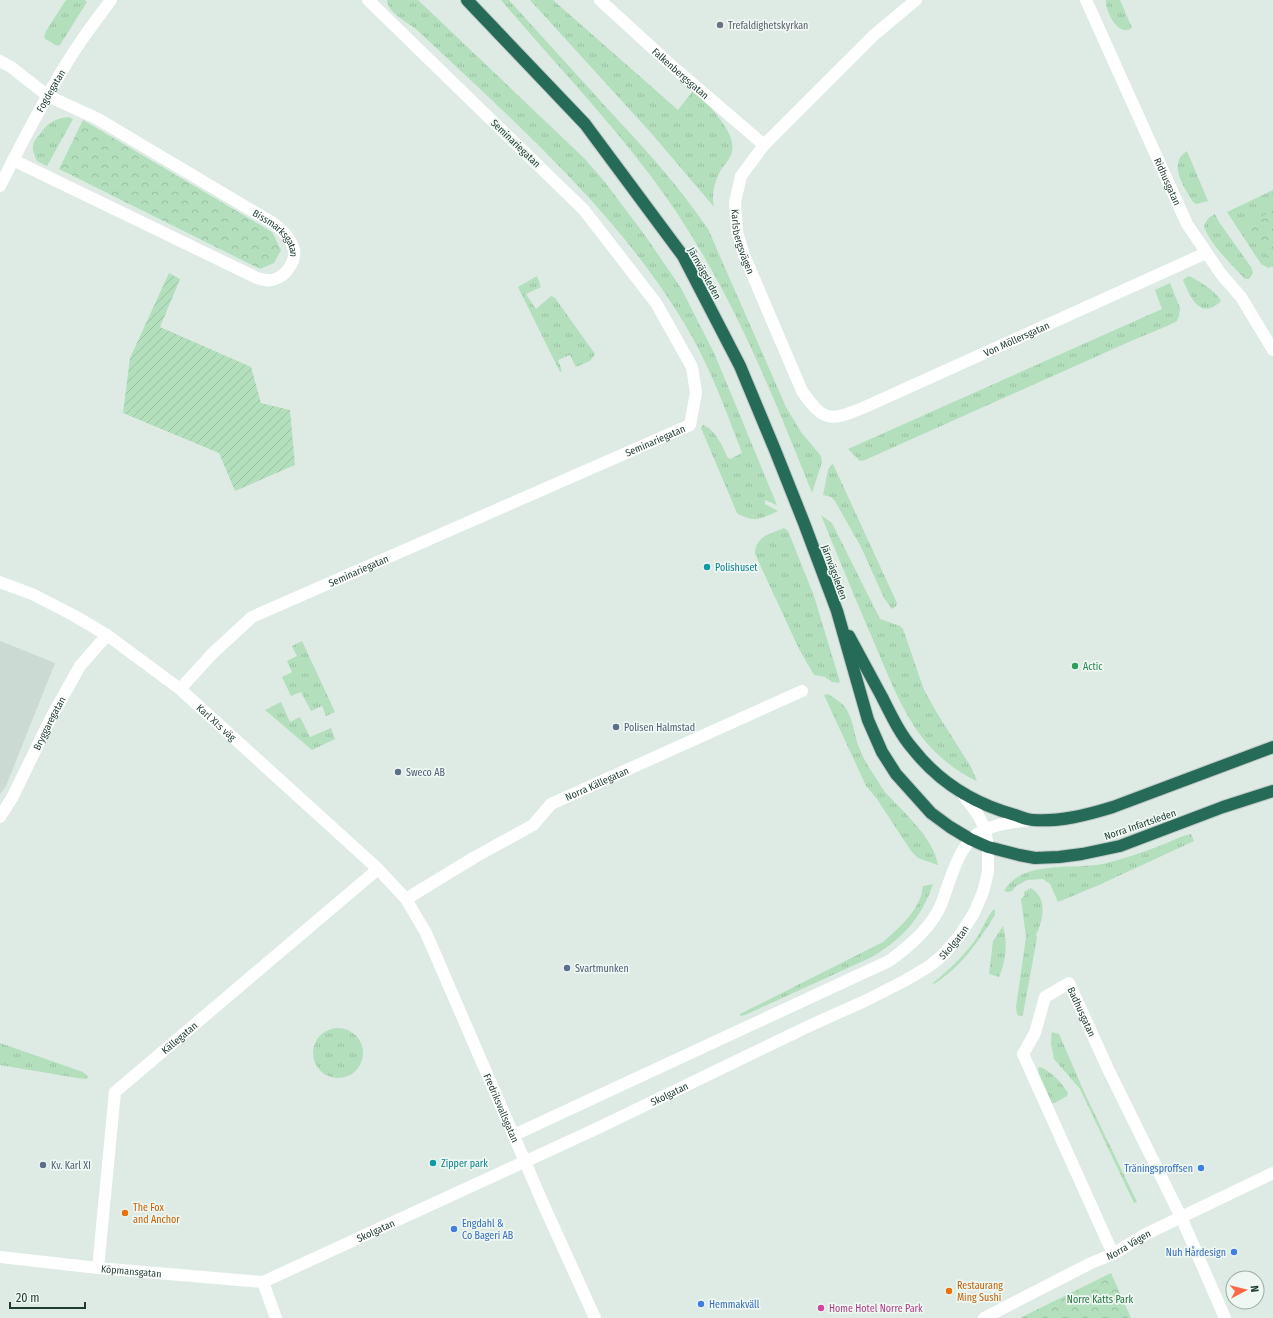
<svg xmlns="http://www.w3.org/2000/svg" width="1273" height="1318" font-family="'Fira Sans Condensed',sans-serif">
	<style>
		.built { fill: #cbdbd3 }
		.grass { fill: url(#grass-tufts) }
		.park { fill: url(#park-crowns) }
		.garden { fill: url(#garden-furrows) }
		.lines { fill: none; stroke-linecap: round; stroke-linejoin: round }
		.highway-casing { stroke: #c0c8c6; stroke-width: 14 }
		.minor { stroke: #fff; stroke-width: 12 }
		.highway { stroke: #266b58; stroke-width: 12 }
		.worship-dot { fill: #6b7280; stroke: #eef7f2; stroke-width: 1.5 }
		.culture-dot { fill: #0f9aa8; stroke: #eef7f2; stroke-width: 1.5 }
		.leisure-dot { fill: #2e9e5b; stroke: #eef7f2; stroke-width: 1.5 }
		.service-dot { fill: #5c6f8a; stroke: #eef7f2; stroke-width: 1.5 }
		.shop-dot { fill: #3f7fe0; stroke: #eef7f2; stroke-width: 1.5 }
		.food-dot { fill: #e8710a; stroke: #eef7f2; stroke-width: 1.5 }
		.hotel-dot { fill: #d1479c; stroke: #eef7f2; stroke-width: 1.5 }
		.labels { text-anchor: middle; stroke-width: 3.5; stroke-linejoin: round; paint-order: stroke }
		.worship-label { font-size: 10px; fill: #5b616d; stroke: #eef7f2; text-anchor: start }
		.street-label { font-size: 10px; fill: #1d3c32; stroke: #eef7f2 }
		.culture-label { font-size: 10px; fill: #0d838f; stroke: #eef7f2; text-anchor: start }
		.leisure-label { font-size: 10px; fill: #27864d; stroke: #eef7f2; text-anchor: start }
		.service-label { font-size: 10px; fill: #4e5e75; stroke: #eef7f2; text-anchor: start }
		.shop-label { font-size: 10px; fill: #366cbe; stroke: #eef7f2; text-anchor: end }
		.food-label { font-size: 10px; fill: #c56008; stroke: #eef7f2; text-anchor: start }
		.park-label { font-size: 10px; fill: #23763e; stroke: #eef7f2 }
		.hotel-label { font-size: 10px; fill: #b23c85; stroke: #eef7f2; text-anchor: start }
	</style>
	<defs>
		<pattern id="grass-tufts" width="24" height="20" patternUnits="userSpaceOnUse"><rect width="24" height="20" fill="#b3dfbc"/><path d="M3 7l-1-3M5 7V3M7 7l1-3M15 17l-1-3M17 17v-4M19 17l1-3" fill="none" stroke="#9ac0a2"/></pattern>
		<pattern id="park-crowns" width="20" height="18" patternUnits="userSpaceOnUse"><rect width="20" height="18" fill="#b3dfbc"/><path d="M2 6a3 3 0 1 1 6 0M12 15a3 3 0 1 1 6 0" fill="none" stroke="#9ac0a2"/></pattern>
		<pattern id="garden-furrows" width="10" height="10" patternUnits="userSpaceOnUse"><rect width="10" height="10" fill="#b3dfbc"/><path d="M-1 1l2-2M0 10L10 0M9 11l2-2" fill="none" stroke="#9ac0a2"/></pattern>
	</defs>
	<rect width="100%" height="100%" fill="#ddebe4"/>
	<path class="built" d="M0,641L55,663L6,786L0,794Z"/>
	<g class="grass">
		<path d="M66,0H85L87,2L60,45L58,46L45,39L44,37L46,31Z"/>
		<path d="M387,0H418L584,158L604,181L644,234L681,288L715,355L777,505L765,500V504L778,511C761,519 754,523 737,513L701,428L703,425C716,430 722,446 728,458L730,459L742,453C725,408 709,364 684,323C630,233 554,159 478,87C457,68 437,48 416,29C408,23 399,18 392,11C390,8 387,4 387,0Z"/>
		<path d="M501,0H509C544,39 580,78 615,117C649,153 681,189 708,229L786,407L801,432L821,456L822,462L812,493C768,382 723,271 650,175C604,114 551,59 501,0Z"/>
		<path d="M530,0H553L678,110L692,92L694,91C708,104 740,135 731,155C729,160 725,164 722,168C715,180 711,193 714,207L652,134Z"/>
		<path d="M1106,0H1120L1132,28C1130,29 1128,30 1126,30C1115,31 1105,9 1106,0Z"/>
		<path d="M69,117L73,119L47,166L37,161C35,156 32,150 33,145C34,141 37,137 40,134C47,123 56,118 69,117Z"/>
		<path d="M1187,151L1208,201L1196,204L1193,202C1184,187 1167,163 1187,151Z"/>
		<path d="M1273,190V266L1268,268L1261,264L1227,212Z"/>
		<path d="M1215,214L1219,222L1251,267L1253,273L1249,279H1245C1232,265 1211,245 1204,227C1206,220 1209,217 1215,214Z"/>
		<path d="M537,276L541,287L526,294L536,309L551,296L555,298L595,354L590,361L576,367L570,355L558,360L562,371L560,372L518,287Z"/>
		<path d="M1188,276C1196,278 1218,293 1221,301C1200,321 1191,298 1183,280Z"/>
		<path d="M1170,283L1180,308L1179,316L1177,321L1167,326L1131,341L865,460L860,461L848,449L1162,309L1155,290Z"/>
		<path d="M833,464L897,603L896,606L892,609L884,598L861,547L835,501L831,497L823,495L828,470L831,465Z"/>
		<path d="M821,515L832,523L880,619L900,626L903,629L924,690L937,713L971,767L977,781C953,771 929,749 914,726C898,701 887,673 876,647C857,603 839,559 821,515Z"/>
		<path d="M784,528L788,531L814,596L840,682L838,683L832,682L825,677L814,675L799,649L755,554C755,536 770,534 784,528Z"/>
		<path d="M302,641L335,712L326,716L322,706L311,711L301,692L291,696L282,677L292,672L287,661L297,656L292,646Z"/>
		<path d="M828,694C834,698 841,702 845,707C852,716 854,731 857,742C860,751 865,761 870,769C875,776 880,785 885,792C903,812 934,838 938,865L918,858L911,851L877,799L866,786L824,695Z"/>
		<path d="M281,702L290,722L300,717L310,737L331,728L335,739L312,750L265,710Z"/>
		<path d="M1191,834L1194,841L1099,885L1058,902L1050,884L1043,879L1027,880L1016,886L1012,891L1008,892L1004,891C1023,858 1076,871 1107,863C1126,858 1144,852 1162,845C1172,841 1181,836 1191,834Z"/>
		<path d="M933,884C921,919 903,938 872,957L745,1015L741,1016L740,1014L883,942C898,929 914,915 921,896C922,893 922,889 923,886Z"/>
		<path d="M1031,888C1044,897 1044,908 1041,922C1039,926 1039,930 1036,934L1037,938L1023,1014L1022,1016H1019L1017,1014L1016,1007L1026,937L1021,899L1025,895L1024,892Z"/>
		<path d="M994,909L995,910V915C979,941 961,967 934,984L933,983C950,969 966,954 978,936C983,927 987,917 994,909Z"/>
		<path d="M1003,926C1008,944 1006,960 999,977L989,974L993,941Z"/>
		<circle cx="338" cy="1053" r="25"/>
		<path d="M1052,1032L1059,1034L1085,1094L1137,1202L1134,1203L1080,1089L1054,1059L1051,1044Z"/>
		<path d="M0,1043L83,1072L88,1077L87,1079L77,1078L0,1065Z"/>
		<path d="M1040,1067C1052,1072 1061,1082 1068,1093L1067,1096L1055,1103H1052L1039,1074L1038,1068Z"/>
	</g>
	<g class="park">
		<path d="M83,120L272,232L281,250L274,263L260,269L59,169Z"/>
		<path d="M1273,190V266L1247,225L1270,212Z"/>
		<path d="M1111,1273L1131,1318H1020Z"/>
	</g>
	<path class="garden" d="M169,273L180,279L160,327L251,367L261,403L290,410L295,465L235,491L219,453L123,413L130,358Z"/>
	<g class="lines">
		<g class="highway-casing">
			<g id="highway">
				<path d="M467,0L585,124L683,256L740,366L775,450L804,523L837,611L868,720L882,752L896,774L931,813L950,827L970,839L988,847L1019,855L1035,858L1059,857L1082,854L1120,846L1223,807L1273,791"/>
				<path d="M849,636C860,656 871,677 882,697C891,715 900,734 913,749C939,782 975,804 1015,815C1021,817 1027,820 1033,820C1060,822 1087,815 1113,807L1273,747"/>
			</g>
		</g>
		<g class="minor">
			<path id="s1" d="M600,0L671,65L764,145"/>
			<path id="s2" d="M916,0L874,35L764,145L741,176L735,202L737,232L744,255L802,391C824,423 831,421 865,407L1206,253"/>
			<path id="s3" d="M1086,0L1187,224L1221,274L1241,297L1273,350"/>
			<path id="s4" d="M0,61L11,67L48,96L98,119L273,223C282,230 291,238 294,250C296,261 286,276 275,279C269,282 263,280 257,278L13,160"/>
			<path id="s5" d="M0,186C23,140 47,93 75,50C86,33 99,16 111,0"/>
			<path id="s6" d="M0,582L32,594L73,615L107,635L180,689L378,869L406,899L426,933L545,1208L595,1318"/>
			<path id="s7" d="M180,689L212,654L252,617L690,425L696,393L692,367L656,303L584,210L368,0"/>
			<path id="s8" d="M0,817L12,798L52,716L80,666L107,635"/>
			<path id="s9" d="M406,899L475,857L533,825L551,804L802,691"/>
			<path d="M514,1135L889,961C907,948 924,934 935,916C942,906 945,893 949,882C967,830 980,826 1032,820"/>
			<path id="s10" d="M1113,1254L1023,1054L1035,1033L1045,997L1069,983L1108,1069L1181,1217L1225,1318"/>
			<path id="s11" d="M0,1257L98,1268L263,1282L598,1128L809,1026L867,1000L906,980L928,967L943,955L960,935L974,913L983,892L988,872V847L985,829L978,815L962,793"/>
			<path id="s12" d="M98,1268L115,1092L378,869"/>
			<path d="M263,1282L276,1318"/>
			<path id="s13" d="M984,1318L1091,1263L1113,1254L1146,1234L1273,1173"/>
		</g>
		<use href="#highway" class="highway"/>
	</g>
	<circle class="worship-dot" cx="720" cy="25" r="4"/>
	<g class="culture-dot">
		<circle cx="707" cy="567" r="4"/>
		<circle cx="433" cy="1163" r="4"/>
	</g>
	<circle class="leisure-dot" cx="1075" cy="666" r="4"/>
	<g class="service-dot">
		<circle cx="616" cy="727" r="4"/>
		<circle cx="398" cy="772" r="4"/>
		<circle cx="567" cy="968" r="4"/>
		<circle cx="43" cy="1165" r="4"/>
	</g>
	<g class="shop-dot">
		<circle cx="1201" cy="1168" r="4"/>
		<circle cx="454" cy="1229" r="4"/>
		<circle cx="1234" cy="1252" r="4"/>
		<circle cx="701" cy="1304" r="4"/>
	</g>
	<g class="food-dot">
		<circle cx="125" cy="1213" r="4"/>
		<circle cx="949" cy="1291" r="4"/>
	</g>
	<circle class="hotel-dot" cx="821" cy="1308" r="4"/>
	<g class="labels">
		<g class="worship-label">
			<text x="728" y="29">Trefaldighetskyrkan</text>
		</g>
		<g class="street-label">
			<text dy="4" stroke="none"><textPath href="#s1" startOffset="109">Falkenbergsgatan</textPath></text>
			<text dy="4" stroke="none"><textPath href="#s5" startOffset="108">Fogdegatan</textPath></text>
			<text transform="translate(516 143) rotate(44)" y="4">Seminariegatan</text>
			<text dy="4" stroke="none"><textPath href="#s3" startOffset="199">Ridhusgatan</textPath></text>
			<text dy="4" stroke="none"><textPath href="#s4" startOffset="328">Bissmarksgatan</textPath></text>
			<text dy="4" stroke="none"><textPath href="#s2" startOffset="316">Karlsbergsvägen</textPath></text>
			<text transform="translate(705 273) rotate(61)" y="4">Järnvägsleden</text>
			<text dy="4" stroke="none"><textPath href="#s2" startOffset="719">Von Möllersgatan</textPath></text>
			<text dy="4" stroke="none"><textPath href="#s7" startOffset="542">Seminariegatan</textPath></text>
			<text dy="4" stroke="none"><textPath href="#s7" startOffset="218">Seminariegatan</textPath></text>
			<text transform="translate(835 572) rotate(70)" y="4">Järnvägsleden</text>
			<text dy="4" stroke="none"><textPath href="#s6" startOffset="260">Karl XI:s väg</textPath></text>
			<text dy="4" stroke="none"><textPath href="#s8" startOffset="106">Bryggaregatan</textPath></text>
			<text dy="4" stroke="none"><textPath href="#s9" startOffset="225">Norra Källegatan</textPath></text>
			<text transform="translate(1140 824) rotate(-19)" y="4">Norra Infartsleden</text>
			<text dy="4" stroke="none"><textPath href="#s11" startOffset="1036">Skolgatan</textPath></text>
			<text dy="4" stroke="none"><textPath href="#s10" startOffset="340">Badhusgatan</textPath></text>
			<text dy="4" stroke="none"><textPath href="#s12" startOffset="261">Källegatan</textPath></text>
			<text dy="4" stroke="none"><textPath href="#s11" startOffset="712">Skolgatan</textPath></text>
			<text dy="4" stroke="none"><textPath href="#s6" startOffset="749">Fredriksvallsgatan</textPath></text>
			<text dy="4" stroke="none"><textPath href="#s11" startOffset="388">Skolgatan</textPath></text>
			<text dy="4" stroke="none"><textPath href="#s13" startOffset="162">Norra Vägen</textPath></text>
			<text dy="4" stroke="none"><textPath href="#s11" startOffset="132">Köpmansgatan</textPath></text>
		</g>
		<g class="culture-label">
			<text x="715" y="571">Polishuset</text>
			<text x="441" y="1167">Zipper park</text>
		</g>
		<g class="leisure-label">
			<text x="1083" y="670">Actic</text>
		</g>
		<g class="service-label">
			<text x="624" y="731">Polisen Halmstad</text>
			<text x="406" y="776">Sweco AB</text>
			<text x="575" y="972">Svartmunken</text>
			<text x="51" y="1169">Kv. Karl XI</text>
		</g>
		<g class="shop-label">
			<text x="1193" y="1172">Träningsproffsen</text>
			<text x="462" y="1227" text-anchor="start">Engdahl &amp;<tspan x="462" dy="12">Co Bageri AB</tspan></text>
			<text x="1226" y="1256">Nuh Hårdesign</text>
			<text x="709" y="1308" text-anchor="start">Hemmakväll</text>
		</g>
		<g class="food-label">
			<text x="133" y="1211">The Fox<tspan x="133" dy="12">and Anchor</tspan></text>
			<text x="957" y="1289">Restaurang<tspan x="957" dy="12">Ming Sushi</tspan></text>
		</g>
		<g class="park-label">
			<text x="1100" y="1303">Norre Katts Park</text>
		</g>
		<g class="hotel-label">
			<text x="829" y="1312">Home Hotel Norre Park</text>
		</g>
	</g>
	<g transform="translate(1245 1290) rotate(83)"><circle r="19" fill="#eef7f2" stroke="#9aaca5"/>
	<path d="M0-3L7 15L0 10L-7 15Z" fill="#ff6847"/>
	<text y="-6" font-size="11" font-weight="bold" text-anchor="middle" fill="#1d3c32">N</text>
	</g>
	<path d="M10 1302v6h75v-6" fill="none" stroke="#1d3c32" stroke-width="2"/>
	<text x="16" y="1302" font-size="12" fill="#1d3c32" stroke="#eef7f2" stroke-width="3" paint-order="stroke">20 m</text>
</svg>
